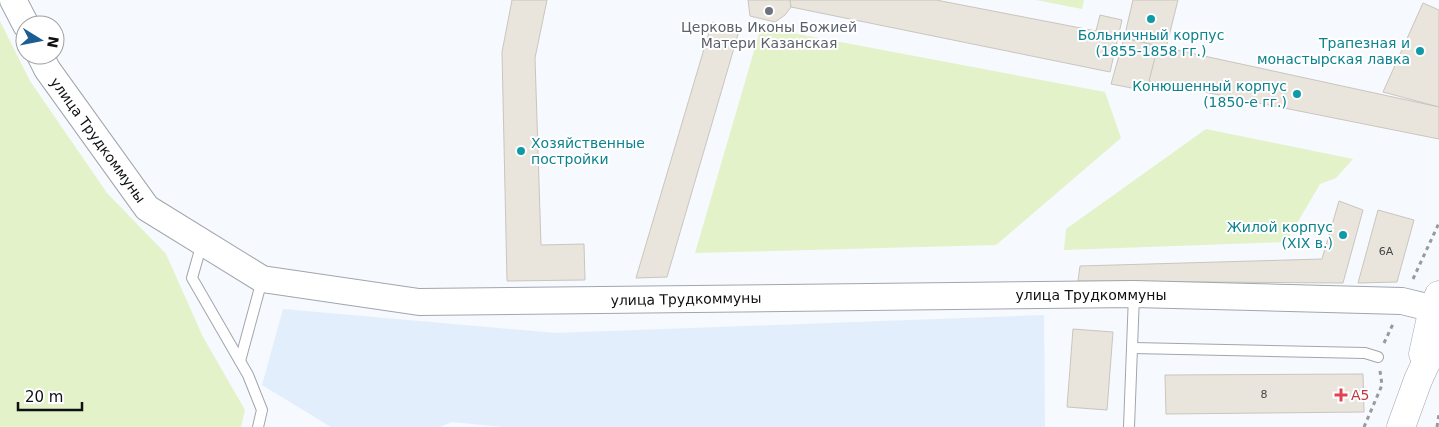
<svg xmlns="http://www.w3.org/2000/svg" width="1439" height="427" font-family="'DejaVu Sans',sans-serif">
	<style>
		.built { fill: #e3eefc }
		.green { fill: #e3f2c9 }
		.building { fill: #e9e4dc; stroke: #cac5bd }
		.lines { fill: none; stroke-linecap: round; stroke-linejoin: round }
		.service-casing { stroke: #a0a6ad; stroke-width: 12 }
		.tertiary-casing { stroke: #a0a6ad; stroke-width: 28 }
		.secondary-casing { stroke: #a0a6ad; stroke-width: 29 }
		.path { stroke: #989a9e; stroke-width: 3; stroke-dasharray: 4 4; stroke-linecap: butt }
		.service { stroke: #fff; stroke-width: 10 }
		.tertiary { stroke: #fff; stroke-width: 26 }
		.secondary { stroke: #fff; stroke-width: 28 }
		.worship-dot { fill: #6b7280; stroke: #fff; stroke-width: 2 }
		.culture-dot { fill: #0f9aa8; stroke: #fff; stroke-width: 2 }
		.health-dot { fill: #e0444e; stroke: #fff; stroke-width: 2 }
		.labels { text-anchor: middle; stroke-width: 4; stroke-linejoin: round; paint-order: stroke }
		.number-label { font-size: 11px; fill: #454544 }
		.worship-label { font-size: 14px; fill: #5b616d; stroke: #fff }
		.culture-label { font-size: 14px; fill: #0d838f; stroke: #fff; text-anchor: end }
		.street-label { font-size: 14px; fill: #0e1012; stroke: #fff }
		.health-label { font-size: 14px; fill: #be3a42; stroke: #fff; text-anchor: start }
	</style>
	<rect width="100%" height="100%" fill="#f6f9fe"/>
	<path class="built" d="M283,309L556,333L1044,315L1045,427H503L452,422L440,427H331L262,385Z"/>
	<g class="green">
		<path d="M1036,0H1084L1082,9Z"/>
		<path d="M0,21L30,81L107,193L166,254L203,337L245,410L241,427H0Z"/>
		<path d="M761,27L1105,92L1121,138L996,245L695,253Z"/>
		<path d="M1206,129L1353,159L1336,178L1320,184L1286,242L1064,250L1066,229Z"/>
	</g>
	<g class="building">
		<path d="M512,0H547L535,58L541,245L584,244L585,280L507,281L502,52Z"/>
		<path d="M748,0H790L791,7L785,15L775,22L750,16Z"/>
		<path d="M790,0H936L1096,31L1100,15L1122,20L1110,72L791,7Z"/>
		<path d="M1133,0H1178L1166,48L1124,38Z"/>
		<path d="M1423,3L1439,10V107L1383,92Z"/>
		<path d="M712,22L739,31L667,277L636,278Z"/>
		<path d="M1124,38L1158,46L1147,91L1111,84Z"/>
		<path d="M1158,46L1439,107V139L1149,81Z"/>
		<path d="M1339,201L1363,210L1343,283L1078,281L1080,266L1322,259Z"/>
		<path d="M1378,210L1414,220L1397,282L1358,283Z"/>
		<path d="M1073,329L1113,332L1107,410L1067,407Z"/>
		<path d="M1363,374L1364,412L1166,414L1165,375Z"/>
	</g>
	<g class="lines">
		<g class="service-casing">
			<g id="service">
				<path d="M202,243L192,278L248,375L262,410L258,427"/>
				<path d="M1133,348L1365,353L1378,357"/>
				<path d="M240,361L262,280"/>
				<path d="M1129,427L1134,295"/>
			</g>
		</g>
		<g class="tertiary-casing">
			<g id="tertiary">
				<path d="M13,0L26,25"/>
				<path d="M40,55L47,69L147,208L262,279L419,302L1134,294L1402,301L1439,310"/>
			</g>
		</g>
		<g class="secondary-casing">
			<g id="secondary">
				<path d="M1423,354L1433,308L1439,295"/>
				<path d="M1401,427L1418,380L1439,335"/>
			</g>
		</g>
		<g class="path">
			<path d="M1413,279L1439,223"/>
			<path d="M1384,343L1393,324"/>
			<path d="M1364,427L1382,385L1380,371"/>
			<path d="M1437,427L1439,414"/>
		</g>
		<use href="#service" class="service"/>
		<use href="#tertiary" class="tertiary"/>
		<use href="#secondary" class="secondary"/>
	</g>
	<circle class="worship-dot" cx="769" cy="11" r="5"/>
	<g class="culture-dot">
		<circle cx="1151" cy="19" r="5"/>
		<circle cx="1420" cy="51" r="5"/>
		<circle cx="1297" cy="94" r="5"/>
		<circle cx="521" cy="151" r="5"/>
		<circle cx="1343" cy="235" r="5"/>
	</g>
	<path class="health-dot" d="M1338.5 387.5h5v5h5v5h-5v5h-5v-5h-5v-5h5z"/>
	<g class="labels">
		<g class="number-label">
			<text x="1386" y="255">6А</text>
			<text x="1264" y="398">8</text>
		</g>
		<g class="worship-label">
			<text x="769" y="32">Церковь Иконы Божией<tspan x="769" dy="16">Матери Казанская</tspan></text>
		</g>
		<g class="culture-label">
			<text x="1151" y="40" text-anchor="middle">Больничный корпус<tspan x="1151" dy="16">(1855-1858 гг.)</tspan></text>
			<text x="1410" y="48">Трапезная и<tspan x="1410" dy="16">монастырская лавка</tspan></text>
			<text x="1287" y="91">Конюшенный корпус<tspan x="1287" dy="16">(1850-е гг.)</tspan></text>
			<text x="531" y="148" text-anchor="start">Хозяйственные<tspan x="531" dy="16">постройки</tspan></text>
			<text x="1333" y="232">Жилой корпус<tspan x="1333" dy="16">(XIX в.)</tspan></text>
		</g>
		<g class="street-label">
			<text transform="translate(98 140) rotate(54)" y="5">улица Трудкоммуны</text>
			<text x="1091" y="300">улица Трудкоммуны</text>
			<text transform="translate(686 299) rotate(-1)" y="5">улица Трудкоммуны</text>
		</g>
		<g class="health-label">
			<text x="1351" y="400">А5</text>
		</g>
	</g>
	<g transform="translate(40 40) rotate(100)"><circle r="24" fill="#ffffff" stroke="#9f9fa0"/>
	<path d="M0-4L9 19L0 12L-9 19Z" fill="#1c5d92"/>
	<text y="-8" font-size="14" font-weight="bold" text-anchor="middle" fill="#0e1012">N</text>
	</g>
	<path d="M18 402v8h64v-8" fill="none" stroke="#0e1012" stroke-width="2.5"/>
	<text x="25" y="402" font-size="15" fill="#0e1012" stroke="#ffffff" stroke-width="4" paint-order="stroke">20 m</text>
</svg>
